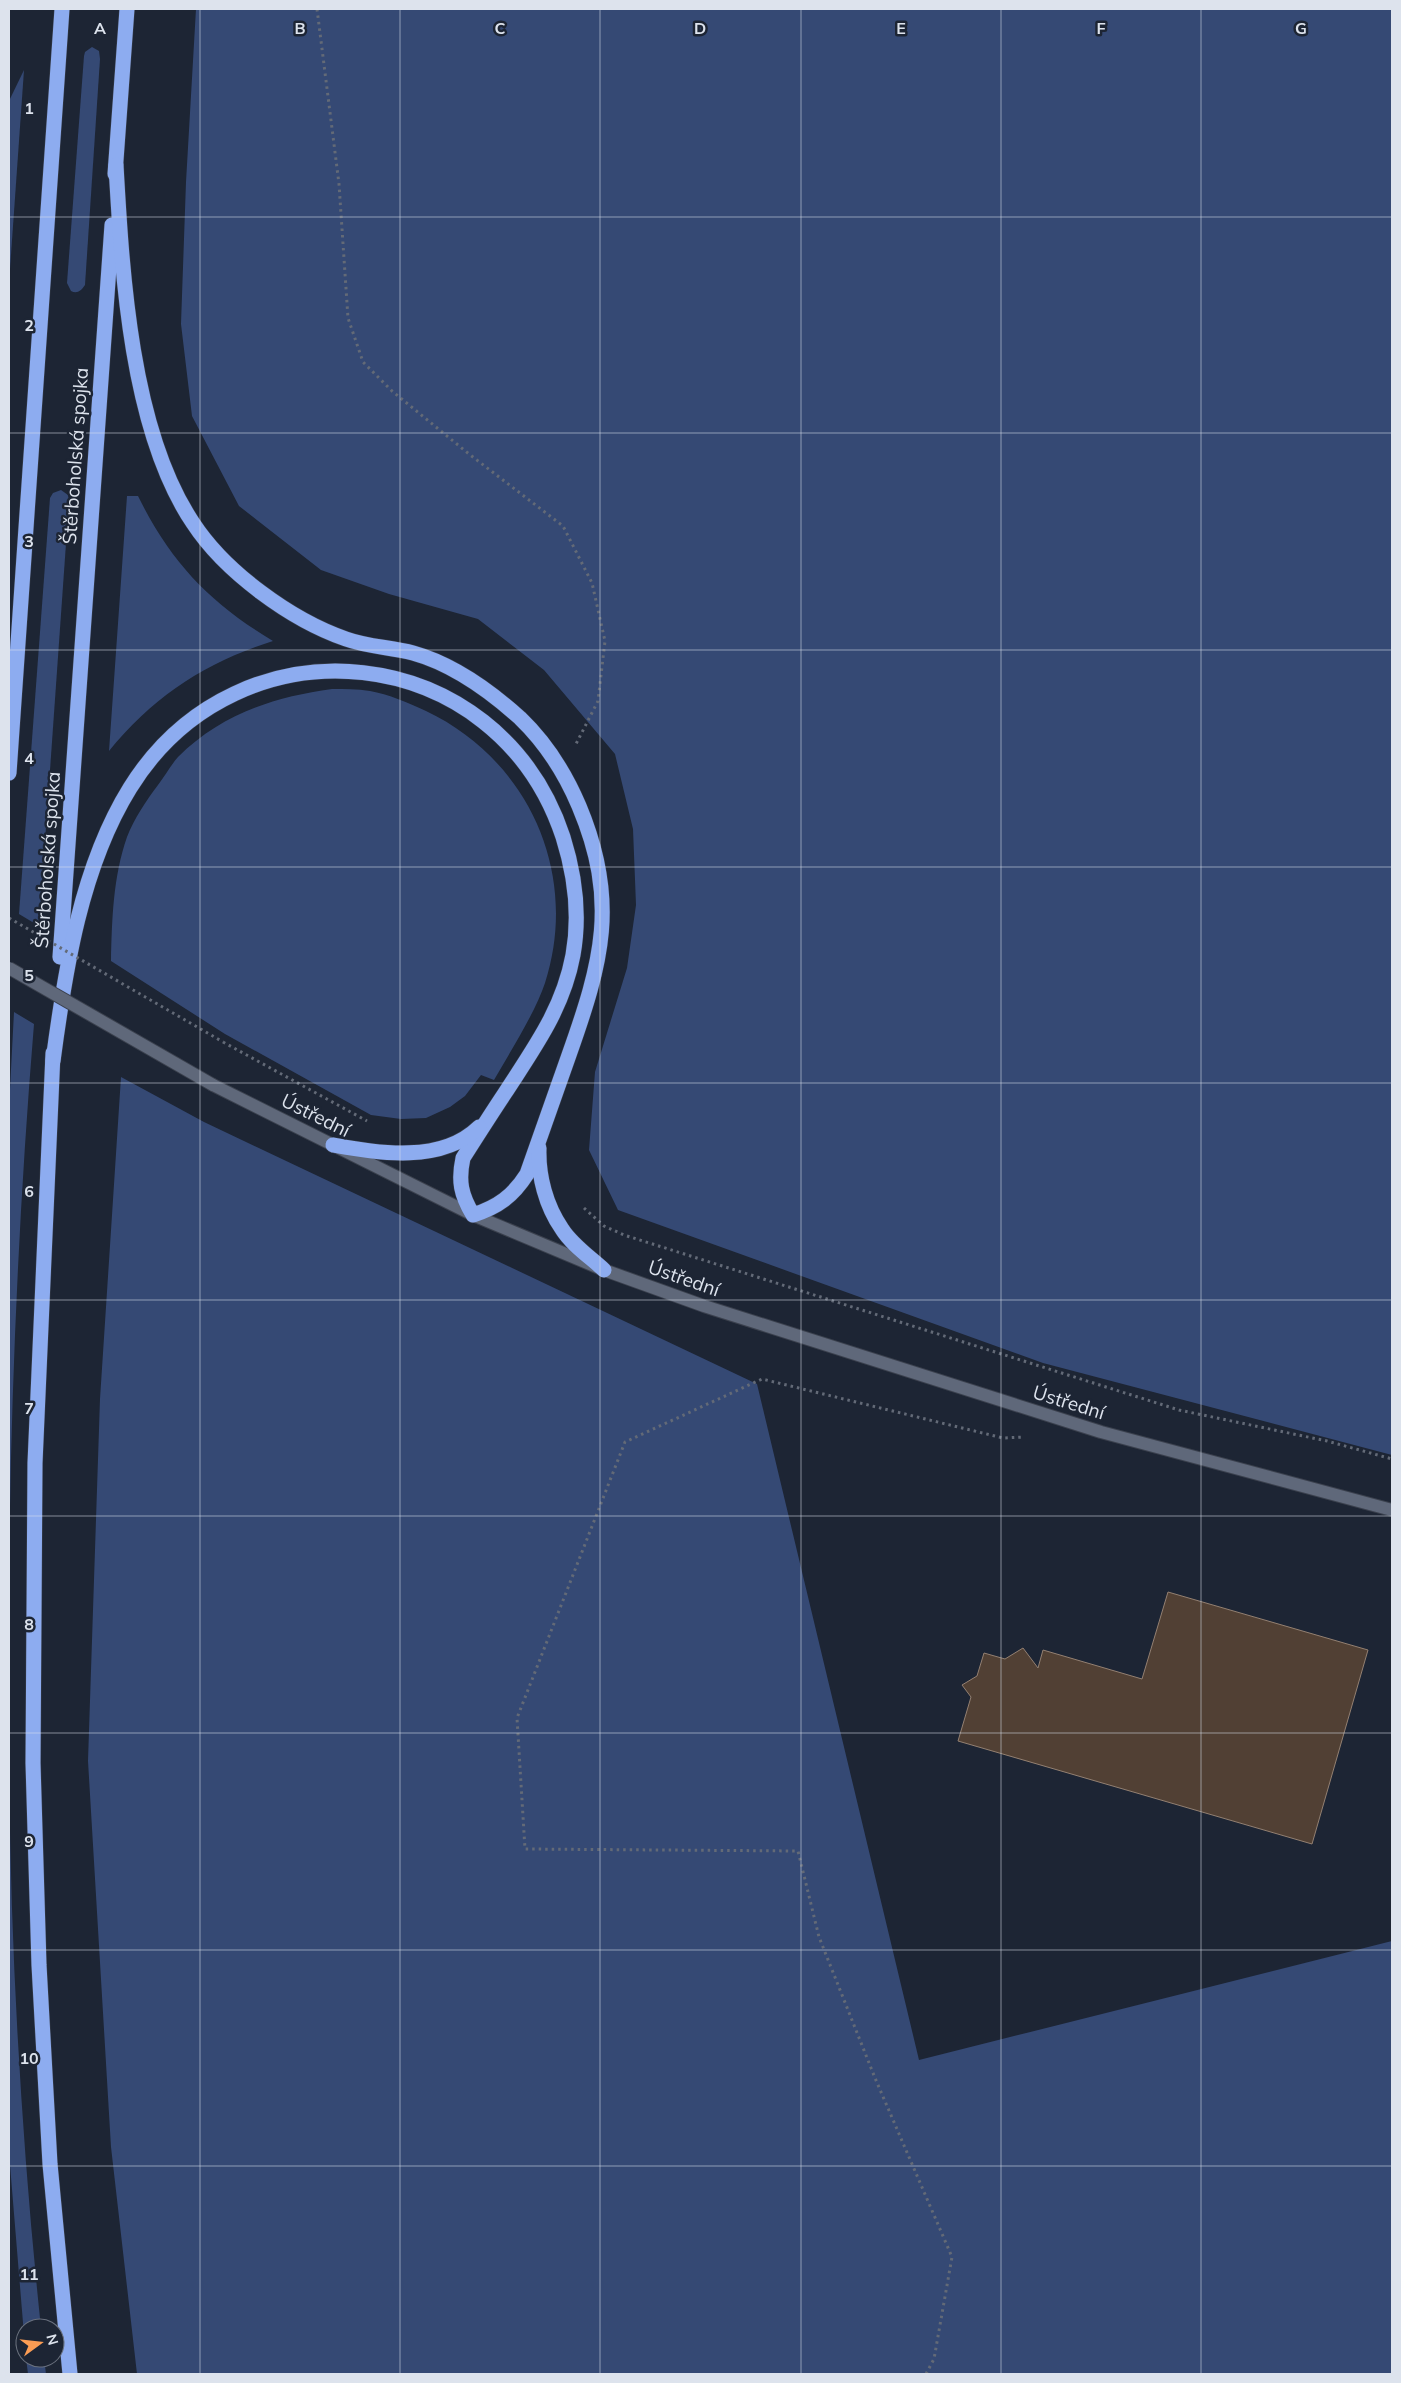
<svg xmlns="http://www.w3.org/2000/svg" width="1401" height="2383" font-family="Mulish,sans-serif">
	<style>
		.green { fill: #354974 }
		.building { fill: #514034; stroke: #938072 }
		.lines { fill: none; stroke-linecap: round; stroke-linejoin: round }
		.secondary-casing { stroke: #3b414e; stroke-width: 14 }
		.highway-casing { stroke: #3b414e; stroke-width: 16 }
		.path { stroke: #636a77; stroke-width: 3; stroke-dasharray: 2.5 4; stroke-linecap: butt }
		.secondary { stroke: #5f687a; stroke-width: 12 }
		.highway { stroke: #8dacf0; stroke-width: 15 }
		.secondary-bridge-casing { stroke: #3b414e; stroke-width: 14; stroke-linecap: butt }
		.path-bridge { stroke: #636a77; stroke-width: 3; stroke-dasharray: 2.5 4; stroke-linecap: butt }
		.secondary-bridge { stroke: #5f687a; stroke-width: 12 }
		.grid { fill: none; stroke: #dde3ed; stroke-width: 1; stroke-opacity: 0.55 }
		.labels { text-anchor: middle; stroke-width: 5; stroke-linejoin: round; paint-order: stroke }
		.street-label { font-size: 19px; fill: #dde3ed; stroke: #1d2534 }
		.grid-label { font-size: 16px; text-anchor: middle; font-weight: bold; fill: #dde3ed; stroke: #1d2534; stroke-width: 5; stroke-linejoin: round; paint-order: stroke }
	</style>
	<rect width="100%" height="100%" fill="#1d2534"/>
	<g class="green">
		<path d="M196,9H1392V1455L1043,1363L618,1210L589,1150L595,1072L627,968L636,905L633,829L615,754L544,670L478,619L389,594L321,570L239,506L192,416L181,324L186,182Z"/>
		<path d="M92,47L99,51L100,59L85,285C81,291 77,294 71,291L67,283L84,56L85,52Z"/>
		<path d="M24,70L9,283V101Z"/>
		<path d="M61,490L68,495L69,501L39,926L19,914L50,498L53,493Z"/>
		<path d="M127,496H138C171,563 210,603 273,641C206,662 154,696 109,751Z"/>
		<path d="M332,689C344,689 357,689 370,691C388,694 409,703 426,711C529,760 580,874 545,983C535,1013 510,1052 494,1080L481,1075L465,1096L450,1107L426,1118L401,1119L371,1115L225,1034L111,961C112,920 113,877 127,837C134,819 146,801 158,785C165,776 171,765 178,757C221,714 274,697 332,689Z"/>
		<path d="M14,1012L34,1024C19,1205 11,1389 9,1571V1108Z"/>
		<path d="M121,1077L204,1122L757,1384L919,2060L1392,1941V2374H137L111,2147L88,1761L100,1399Z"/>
		<path d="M9,1752C10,1944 21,2137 41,2328H25V2347L9,2153Z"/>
		<path d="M26,2358H44L46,2374H28Z"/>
	</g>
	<path class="building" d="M1168,1592L1368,1650L1312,1844L958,1741L971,1697L962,1685L977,1676L984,1653L1005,1659L1023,1648L1038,1668L1043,1650L1142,1679Z"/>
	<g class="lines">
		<g class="secondary-casing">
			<path id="secondary" d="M213,1085L473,1215L604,1270L704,1306L1101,1432L1392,1510"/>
		</g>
		<g class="highway-casing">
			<g id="highway">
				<path d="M115,174L127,9"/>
				<path d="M9,773L62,9"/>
				<path d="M60,957L112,225"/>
				<path d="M53,1053L35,1463L33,1763L39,1965L50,2164L70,2374"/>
				<path d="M53,1061C65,970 81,867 130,788C239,612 498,640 563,837C575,875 580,916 573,955C563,1009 534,1048 505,1093C491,1114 477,1136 463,1158C458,1181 461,1195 473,1215C498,1207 513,1196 527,1174C541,1134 555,1095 569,1055C602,962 619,901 579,806C565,773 546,743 520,718C490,691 453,664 413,653C391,647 368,647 346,639C291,620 225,572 193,523C131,431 122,274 116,165"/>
				<path d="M333,1145C379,1153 441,1164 479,1127"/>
				<path d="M539,1148C538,1176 546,1206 562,1229C572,1245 590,1257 604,1270"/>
			</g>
		</g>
		<g class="path">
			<path d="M317,9L339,184L348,318L363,362L392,391L469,454L563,526L592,583L605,641L598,701L576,744"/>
			<path d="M223,1042L367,1121"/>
			<path d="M584,1208L604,1226L624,1235L1179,1410L1327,1441L1392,1459"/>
			<path d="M926,2374L934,2359L952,2257L875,2078L819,1937L798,1851L525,1849L517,1718L625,1442L762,1379L1003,1438L1024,1437"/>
		</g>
		<use href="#secondary" class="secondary"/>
		<use href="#highway" class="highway"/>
		<g class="secondary-bridge-casing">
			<path id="secondary-bridge" d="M9,968L213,1085"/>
		</g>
		<path class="path-bridge" d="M9,918L223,1042"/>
		<use href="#secondary-bridge" class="secondary-bridge"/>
	</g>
	<path class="grid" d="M200,9V2374M400,9V2374M600,9V2374M801,9V2374M1001,9V2374M1201,9V2374M9,217H1392M9,433H1392M9,650H1392M9,867H1392M9,1083H1392M9,1300H1392M9,1516H1392M9,1733H1392M9,1950H1392M9,2166H1392"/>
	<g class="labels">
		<g class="street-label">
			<text transform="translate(75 456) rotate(-86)" y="7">Štěrboholská spojka</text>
			<text transform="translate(47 860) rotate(-86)" y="7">Štěrboholská spojka</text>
			<text transform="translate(316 1115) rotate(26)" y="7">Ústřední</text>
			<text transform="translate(684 1278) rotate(19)" y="7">Ústřední</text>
			<text transform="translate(1069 1402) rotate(17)" y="7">Ústřední</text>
		</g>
	</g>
	<g class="grid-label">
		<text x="100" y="34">A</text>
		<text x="300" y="34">B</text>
		<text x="500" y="34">C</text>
		<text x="700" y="34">D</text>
		<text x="901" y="34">E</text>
		<text x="1101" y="34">F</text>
		<text x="1301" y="34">G</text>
		<text x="29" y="114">1</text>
		<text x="29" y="331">2</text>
		<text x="29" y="547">3</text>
		<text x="29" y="764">4</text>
		<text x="29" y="981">5</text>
		<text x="29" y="1197">6</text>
		<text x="29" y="1414">7</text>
		<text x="29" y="1630">8</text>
		<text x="29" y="1847">9</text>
		<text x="29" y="2064">10</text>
		<text x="29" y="2280">11</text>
	</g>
	<rect width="1401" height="2383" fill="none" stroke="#dde3ed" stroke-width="20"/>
	<g transform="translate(40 2343) rotate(75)"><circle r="24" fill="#1d2534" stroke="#6a717e"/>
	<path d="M0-4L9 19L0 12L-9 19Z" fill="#fc9d54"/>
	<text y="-8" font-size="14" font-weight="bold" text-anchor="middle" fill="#dde3ed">N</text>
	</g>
</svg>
